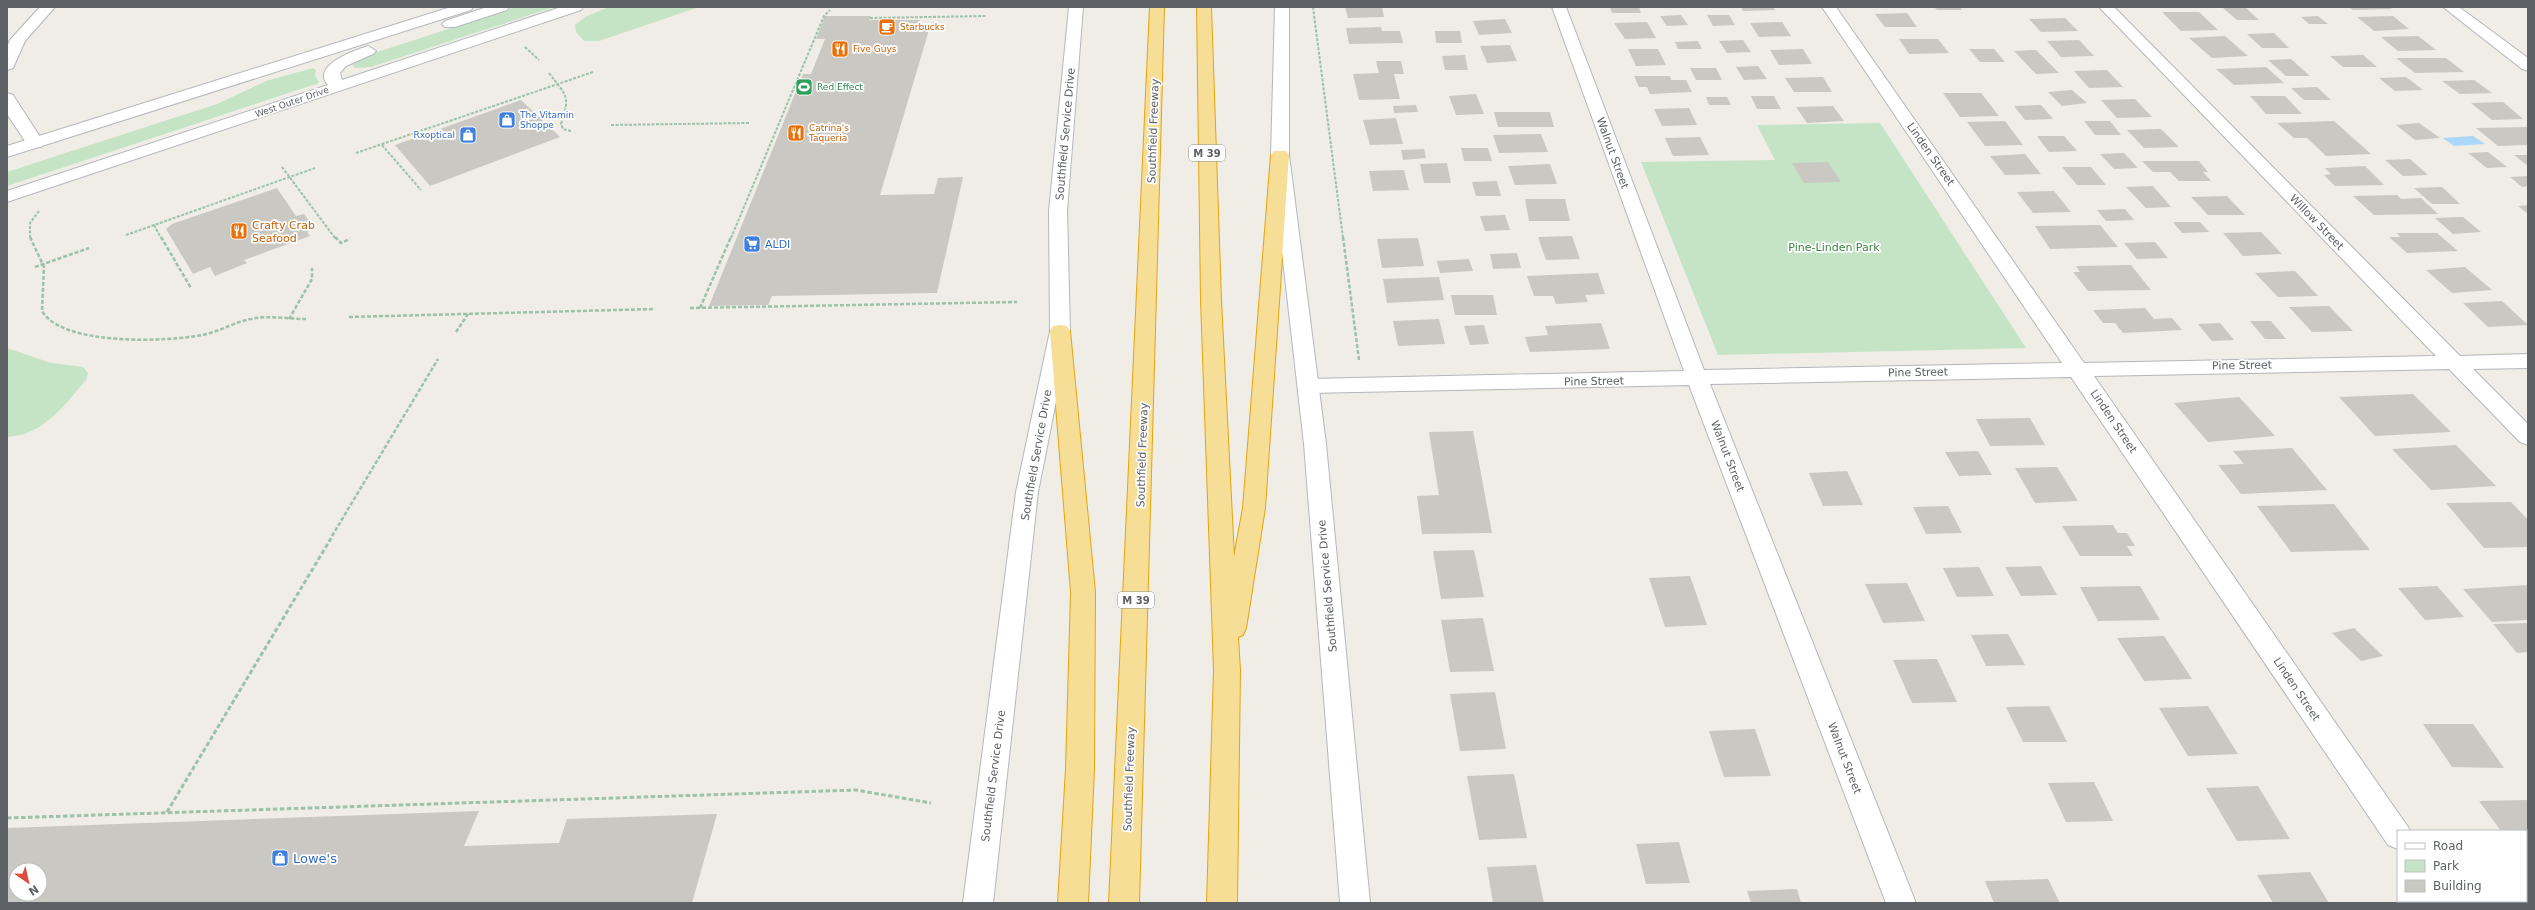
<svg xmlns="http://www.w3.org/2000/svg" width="2535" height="910" font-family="'DejaVu Sans',sans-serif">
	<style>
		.green { fill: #c4e4c5 }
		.water { fill: #abd7f9 }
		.building { fill: #cac8c2; fill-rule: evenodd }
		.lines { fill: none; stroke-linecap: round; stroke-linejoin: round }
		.minor-casing { stroke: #b3b6ba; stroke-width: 2 }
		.secondary-casing { stroke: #b4b8bc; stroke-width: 2 }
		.motorway-casing { stroke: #e5a410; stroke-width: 2 }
		.path-far2 { stroke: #9cc2a7; stroke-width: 2; stroke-dasharray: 3 1.5; stroke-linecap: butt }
		.path-far1 { stroke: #9cc2a7; stroke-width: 2.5; stroke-dasharray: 4 2; stroke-linecap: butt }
		.path { stroke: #9cc2a7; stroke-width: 3; stroke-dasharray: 4.5 2.5; stroke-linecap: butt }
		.minor { fill: #fff; fill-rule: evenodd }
		.secondary { fill: #fff; fill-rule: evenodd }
		.motorway { fill: #f6de96; fill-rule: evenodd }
		.labels { text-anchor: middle; stroke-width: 3.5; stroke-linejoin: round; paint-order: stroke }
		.far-food-label { font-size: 9px; fill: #c56008; stroke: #fff; text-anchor: start }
		.far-leisure-label { font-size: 9px; fill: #27864d; stroke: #fff; text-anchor: start }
		.far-street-label { font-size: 9px; fill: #5d6165; stroke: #fff }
		.far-shop-label { font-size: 9px; fill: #366cbe; stroke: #fff; text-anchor: start }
		.shield { fill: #fff; stroke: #8e9093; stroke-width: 1 }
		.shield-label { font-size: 10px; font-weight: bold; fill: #5d6165 }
		.street-label { font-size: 11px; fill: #5d6165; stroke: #fff }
		.food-label { font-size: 11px; fill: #c56008; stroke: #fff; text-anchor: start }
		.shop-label { font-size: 11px; fill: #366cbe; stroke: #fff; text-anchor: start }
		.park-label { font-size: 11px; fill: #3c8540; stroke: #fff }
		.near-shop-label { font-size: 13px; fill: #366cbe; stroke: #fff; text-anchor: start }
	</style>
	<rect width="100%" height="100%" fill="#efede6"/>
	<g class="green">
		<path d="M516,7H554L371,67L355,68L352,65L362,57Z"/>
		<path d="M609,7H699L599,41H584L576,32L575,25L587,16Z"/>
		<path d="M313,68L316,70L315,75L319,83L7,186V172L217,104L266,81Z"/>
		<path d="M1880,123L2026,348L1718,355L1641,162L1775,160L1757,125Z"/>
		<path d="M7,348L51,363L83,367L88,373L86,380C64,405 44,435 7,437Z"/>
	</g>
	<path class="water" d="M2473,136L2485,144L2454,146L2443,138Z"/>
	<g class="building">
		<path d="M1345,7H1382L1384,17L1348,18Z"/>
		<path d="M1610,7H1639L1641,13H1612Z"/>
		<path d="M1741,7H1773L1775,10L1743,11Z"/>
		<path d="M1934,7H1960L1962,10H1937Z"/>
		<path d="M2245,7L2259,20H2237L2223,8Z"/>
		<path d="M2349,7H2389L2392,9L2353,10Z"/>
		<path d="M2162,12H2199L2218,30L2181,31Z"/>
		<path d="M1907,13L1917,27H1885L1875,14Z"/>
		<path d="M1681,15L1688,25L1667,26L1660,16Z"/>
		<path d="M1707,15H1729L1735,25L1713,26Z"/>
		<path d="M825,16H871L869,20H920L917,30H929L880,195L934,194L938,178L963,177L937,293L772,296L768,305L709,306L803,74H811L825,39H816Z"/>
		<path d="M2318,16L2328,24H2309L2301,17Z"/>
		<path d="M2393,16L2409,29L2374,31L2357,17Z"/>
		<path d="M2065,18L2078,31L2041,32L2029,19Z"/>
		<path d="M1505,19L1512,33L1479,35L1473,21Z"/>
		<path d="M1647,22L1656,38L1625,39L1614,23Z"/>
		<path d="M1782,22L1791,36L1759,37L1750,23Z"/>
		<path d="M1381,27L1382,31H1400L1403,43L1349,44L1346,28Z"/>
		<path d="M1435,31H1460L1462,43H1436Z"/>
		<path d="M2274,33L2289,48H2262L2247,34Z"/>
		<path d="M2225,36L2248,56L2212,58L2189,38Z"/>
		<path d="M2418,36L2436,50L2398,51L2381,37Z"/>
		<path d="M1899,39H1938L1949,53L1909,54Z"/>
		<path d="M1743,40L1751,52L1727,53L1719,41Z"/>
		<path d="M2079,40L2094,56L2061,57L2047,41Z"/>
		<path d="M1698,41L1702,49H1678L1675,42Z"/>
		<path d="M1510,45L1517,61L1487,63L1480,46Z"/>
		<path d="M1628,49H1658L1666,65L1636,66Z"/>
		<path d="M1803,49L1812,64L1779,65L1770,50Z"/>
		<path d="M1969,49H1994L2005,62H1980Z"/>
		<path d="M2036,50L2059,73L2036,74L2014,51Z"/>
		<path d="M1465,55L1468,70H1445L1442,56Z"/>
		<path d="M2363,55L2377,67H2343L2330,56Z"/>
		<path d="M2396,58H2446L2464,72L2415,73Z"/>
		<path d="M2291,59L2310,76H2286L2268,60Z"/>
		<path d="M1376,61H1401L1404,74H1394L1400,99L1359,100L1353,74L1379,73Z"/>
		<path d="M1758,66L1767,79L1744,80L1736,67Z"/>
		<path d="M2266,67L2284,83L2234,85L2216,69Z"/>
		<path d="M1690,68H1716L1722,80H1696Z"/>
		<path d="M2107,70L2123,87L2089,88L2074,71Z"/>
		<path d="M1634,76H1670L1671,80H1686L1692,92L1650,94L1647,87H1639Z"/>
		<path d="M1823,77L1832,92H1794L1785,78Z"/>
		<path d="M2406,77L2423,90L2395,91L2379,78Z"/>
		<path d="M2474,80L2492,93L2460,94L2442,81Z"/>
		<path d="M2317,87L2331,100H2304L2291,88Z"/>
		<path d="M2072,90L2087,103L2062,106L2048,92Z"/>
		<path d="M1943,93H1981L1999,116L1960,117Z"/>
		<path d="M1476,94L1484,114L1456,115L1449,96Z"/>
		<path d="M1751,96H1774L1781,109H1757Z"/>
		<path d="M2250,96H2285L2302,114H2266Z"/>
		<path d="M1706,97H1727L1731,105H1709Z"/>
		<path d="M2135,99L2152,117L2117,118L2101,100Z"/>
		<path d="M521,100L560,137L430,186L395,145Z"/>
		<path d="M2503,102L2523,119L2492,120L2471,103Z"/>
		<path d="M1416,105L1418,112L1394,113L1393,106Z"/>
		<path d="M2041,105L2053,119L2025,120L2014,106Z"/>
		<path d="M1833,106L1844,121L1807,123L1796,107Z"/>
		<path d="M1689,108L1697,125L1662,126L1654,109Z"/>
		<path d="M1494,112H1550L1554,127H1498Z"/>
		<path d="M1396,118L1403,144L1370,145L1363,120Z"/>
		<path d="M2005,121L2023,145L1985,146L1967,122Z"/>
		<path d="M2084,121H2110L2121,135H2095Z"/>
		<path d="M2334,121L2371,154L2326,156L2307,138H2294L2277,123Z"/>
		<path d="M2419,123L2440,138L2415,140L2396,125Z"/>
		<path d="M2528,127V145L2498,146L2476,128Z"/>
		<path d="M2161,129L2179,147L2144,148L2127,130Z"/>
		<path d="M1541,134L1548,152L1499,153L1493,135Z"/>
		<path d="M2037,136H2064L2077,151L2049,152Z"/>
		<path d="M1700,137L1709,155L1673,156L1665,138Z"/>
		<path d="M1461,148H1488L1492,161H1464Z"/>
		<path d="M1424,149L1426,158L1403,160L1401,150Z"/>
		<path d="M2488,152L2507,167L2487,168L2468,153Z"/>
		<path d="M2124,153L2138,168L2114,169L2100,154Z"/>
		<path d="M2025,154L2041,174L2005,175L1990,156Z"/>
		<path d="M2514,155H2528V166Z"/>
		<path d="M2410,159L2428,175L2403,176L2385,160Z"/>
		<path d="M2142,161H2199L2208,172H2203L2211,181H2179L2170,172H2153Z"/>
		<path d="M1828,162L1841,182L1804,183L1792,163Z"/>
		<path d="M1447,163L1451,183H1424L1420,164Z"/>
		<path d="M1550,164L1557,184L1515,185L1508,166Z"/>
		<path d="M2365,166L2384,185L2335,186L2324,175L2331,174L2325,168Z"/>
		<path d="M2062,167H2091L2106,185H2077Z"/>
		<path d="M1404,170L1409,190L1373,191L1369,171Z"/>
		<path d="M2528,176V186L2522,187L2510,177Z"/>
		<path d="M1497,181L1501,196H1476L1472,182Z"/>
		<path d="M2153,186L2171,207L2146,208L2126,187Z"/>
		<path d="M2442,187L2460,204H2432L2414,188Z"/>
		<path d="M277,188L296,216L304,214L315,229L307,232L310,236L244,260L247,263L215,276L210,267L193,274L166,229L172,224Z"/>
		<path d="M2054,191L2071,212L2033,213L2017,192Z"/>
		<path d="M2397,195L2401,199L2421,198L2438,214L2374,215L2353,196Z"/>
		<path d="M2227,196L2245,215H2208L2191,197Z"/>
		<path d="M1525,199H1565L1570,221H1529Z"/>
		<path d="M2528,205V214L2518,206Z"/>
		<path d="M2125,209L2134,220L2106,221L2097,210Z"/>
		<path d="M1505,215L1510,230L1485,231L1480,216Z"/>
		<path d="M2463,217L2481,232L2453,234L2435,218Z"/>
		<path d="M2173,222H2200L2209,232L2182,233Z"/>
		<path d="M2100,225L2118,247L2050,249L2035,226Z"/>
		<path d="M2261,232L2282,254L2243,256L2223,233Z"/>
		<path d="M2397,233H2437L2458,251L2407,253L2389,237H2400Z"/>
		<path d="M1572,236L1580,259L1546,260L1538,237Z"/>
		<path d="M1418,238L1424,266L1382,268L1377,239Z"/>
		<path d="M2155,242L2168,258L2137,259L2124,243Z"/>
		<path d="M1517,253L1521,268L1493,269L1490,254Z"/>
		<path d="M1469,259L1473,271L1440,273L1437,261Z"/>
		<path d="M2131,265L2151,290L2088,291L2073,272H2080L2076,266Z"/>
		<path d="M2465,267L2492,290L2452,293L2426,270Z"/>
		<path d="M2295,271L2318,296L2278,297L2255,273Z"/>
		<path d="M1598,273L1605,294L1585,295L1588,302L1556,304L1553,296H1534L1527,276Z"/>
		<path d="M1439,277L1444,300L1387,303L1383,279Z"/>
		<path d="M1451,295H1493L1497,315H1455Z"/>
		<path d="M2502,301L2528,325L2488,327L2463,303Z"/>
		<path d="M2329,306L2353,331L2312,332L2289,307Z"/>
		<path d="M2145,308L2154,319L2172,318L2182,330L2123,333L2115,323H2103L2093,310Z"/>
		<path d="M1439,319L1445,344L1398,346L1393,321Z"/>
		<path d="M2250,321H2271L2286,339H2265Z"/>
		<path d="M1601,323L1610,349L1530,352L1525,337L1548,335L1545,326Z"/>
		<path d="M2220,323L2234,340L2212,341L2198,324Z"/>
		<path d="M1484,325L1489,344L1470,345L1464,326Z"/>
		<path d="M2413,394L2451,432L2375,436L2339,397Z"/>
		<path d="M2239,397L2275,436L2208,442L2174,403Z"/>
		<path d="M2030,418L2045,445L1990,446L1976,419Z"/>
		<path d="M1473,431L1492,533L1422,534L1417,496L1439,495L1429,432Z"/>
		<path d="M2456,445L2496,486L2431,490L2392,449Z"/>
		<path d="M2292,448L2327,490L2241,494L2218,465L2244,464L2233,451Z"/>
		<path d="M1978,451L1992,475L1959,476L1945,452Z"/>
		<path d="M2057,467L2078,501L2035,503L2015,468Z"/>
		<path d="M1847,471L1863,505L1823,506L1809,473Z"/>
		<path d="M2511,502L2528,520V547L2484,548L2446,503Z"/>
		<path d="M2334,504L2370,550L2291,552L2257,506Z"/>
		<path d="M1948,506L1962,533L1926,534L1913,507Z"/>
		<path d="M2113,525L2118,533H2127L2135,546H2127L2133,556H2080L2062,526Z"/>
		<path d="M1474,550L1484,597L1441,599L1433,551Z"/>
		<path d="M2041,566L2057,595L2021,596L2005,567Z"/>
		<path d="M1979,567L1994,596L1957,597L1943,568Z"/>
		<path d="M1690,576L1707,625L1665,627L1649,578Z"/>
		<path d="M1907,583L1925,621L1883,623L1865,584Z"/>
		<path d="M2528,585V620L2492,622L2463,589Z"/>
		<path d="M2140,586L2160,620L2098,621L2080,587Z"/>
		<path d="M2437,586L2464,617L2425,620L2398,588Z"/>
		<path d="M1483,618L1494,671L1450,672L1441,620Z"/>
		<path d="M2528,623V652L2517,653L2493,624Z"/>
		<path d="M2354,628L2383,656L2361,661L2332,633Z"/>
		<path d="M2008,634L2025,665L1986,666L1971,635Z"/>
		<path d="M2164,636L2192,679L2144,681L2117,638Z"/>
		<path d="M1937,659L1957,702L1912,703L1893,660Z"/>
		<path d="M1495,692L1506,749L1460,751L1450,694Z"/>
		<path d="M2049,706L2067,742H2023L2006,707Z"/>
		<path d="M2208,706L2238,754L2188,756L2159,708Z"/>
		<path d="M2423,724H2473L2504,768L2452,767Z"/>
		<path d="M1755,729L1771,776L1724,777L1709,731Z"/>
		<path d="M1514,774L1527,838L1479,840L1467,776Z"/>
		<path d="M2094,782L2113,821L2066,822L2048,783Z"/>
		<path d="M2258,786L2290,839L2237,841L2206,788Z"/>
		<path d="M2528,800V847H2526V831H2501L2479,801Z"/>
		<path d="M479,811L464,846L559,843L567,819L717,814L692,903H7V828ZM16,870H40V894H16Z"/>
		<path d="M1679,842L1690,883L1646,884L1636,844Z"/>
		<path d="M1536,865L1544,903H1493L1487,867Z"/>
		<path d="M2310,872L2329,903H2273L2257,875Z"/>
		<path d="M2048,879L2060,903H1994L1985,881Z"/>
		<path d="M1797,889L1801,903H1751L1747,891Z"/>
	</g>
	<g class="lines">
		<g class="minor-casing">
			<g id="minor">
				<path d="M40,7H55L25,41L13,68L7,70V47L10,40Z"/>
				<path d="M1552,7H1566L1704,370L2062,363L1822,7H1836L2084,363L2436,356L2099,7H2114L2460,356L2528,354V368L2473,369L2528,424V445L2520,442L2449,369L2094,376L2408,827L2410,831H2398V849L2388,845L2071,377L1710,384L1916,903H1886L1689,385L1308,393L1301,391L1298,386L1301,381L1308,379L1684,371Z"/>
				<path d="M2443,7H2459L2528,58V71L2522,69Z"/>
				<path d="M7,93L13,95L44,143L41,147H29L7,114Z"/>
				<path d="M2427,901H2457L2458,903H2428Z"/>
			</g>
		</g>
		<g class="secondary-casing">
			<g id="secondary">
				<path d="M451,7H473L471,10L7,157V146Z"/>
				<path d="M487,7H509L507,10L455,27H445L442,24L445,21Z"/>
				<path d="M561,7H583L581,10L7,202V191L328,85C310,66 355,50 368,46L376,51L373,54L346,66L340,73L342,80Z"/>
				<path d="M1069,7H1083L1067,211L1070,331L1038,492L993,903H963L1016,492L1050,331L1049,211Z"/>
				<path d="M1275,7H1289V155L1326,444L1370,903H1340L1304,444L1271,155Z"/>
			</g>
		</g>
		<g class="motorway-casing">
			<g id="motorway">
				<path d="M1150,7H1164L1139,903H1109Z"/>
				<path d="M1197,7H1211L1221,300L1234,557L1243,508L1271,155L1274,151H1286L1289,155L1265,508L1246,628L1243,635L1238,637L1240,670L1237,903H1207L1214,670L1201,300Z"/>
				<path d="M1060,325L1067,326L1070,331L1095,592L1094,769L1088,903H1058L1066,769L1071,592L1050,331L1053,326Z"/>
			</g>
		</g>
		<g class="path-far2">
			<path d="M1313,7L1343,238"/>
			<path d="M870,18L987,16"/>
			<path d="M525,47L539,60"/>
			<path d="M549,73C566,96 571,95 561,124L563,129L571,131"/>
			<path d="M611,125L749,123"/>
			<path d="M382,145L421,190"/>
			<path d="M356,153L593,72"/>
			<path d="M282,167L335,238"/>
			<path d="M154,225L161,238"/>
			<path d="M126,235L315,168"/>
			<path d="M30,238V223L39,211"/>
			<path d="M731,238L824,16L830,10"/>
		</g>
		<g class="path-far1">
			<path d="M30,237L44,267L42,311C62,346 166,342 202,335C219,332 234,322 251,319C269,315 288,319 306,319"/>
			<path d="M161,237L191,288"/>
			<path d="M335,237L341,243L350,239"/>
			<path d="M1343,237L1359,360"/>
			<path d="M35,267L89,248"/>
			<path d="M690,308L1017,302"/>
			<path d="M700,308L731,237"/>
			<path d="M349,317L655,309"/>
			<path d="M289,319L312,279V268"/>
			<path d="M456,332L468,314"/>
			<path d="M332,536L438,359"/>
		</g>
		<g class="path">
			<path d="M167,812L333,535"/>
			<path d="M7,818L856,790L931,803"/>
		</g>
		<use href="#minor" class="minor"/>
		<use href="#secondary" class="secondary"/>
		<use href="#motorway" class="motorway"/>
	</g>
	<defs>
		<g id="cafe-square" transform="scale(0.9)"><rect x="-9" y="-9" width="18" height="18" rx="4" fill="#e8710a" stroke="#fff"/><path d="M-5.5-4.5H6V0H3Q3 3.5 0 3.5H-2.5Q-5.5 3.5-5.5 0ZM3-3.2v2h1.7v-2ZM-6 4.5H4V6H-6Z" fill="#fff"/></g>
		<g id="restaurant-square" transform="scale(0.9)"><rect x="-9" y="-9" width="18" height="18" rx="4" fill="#e8710a" stroke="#fff"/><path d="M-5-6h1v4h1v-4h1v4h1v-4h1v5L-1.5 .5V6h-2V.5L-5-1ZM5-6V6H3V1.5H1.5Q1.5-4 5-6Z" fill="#fff"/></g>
		<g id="stadium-square" transform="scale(0.9)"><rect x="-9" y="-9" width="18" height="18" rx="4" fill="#2e9e5b" stroke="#fff"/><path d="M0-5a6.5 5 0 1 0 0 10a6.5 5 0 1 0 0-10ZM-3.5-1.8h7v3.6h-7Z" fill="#fff"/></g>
		<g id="shop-square" transform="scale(0.9)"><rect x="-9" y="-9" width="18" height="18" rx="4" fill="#3f7fe0" stroke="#fff"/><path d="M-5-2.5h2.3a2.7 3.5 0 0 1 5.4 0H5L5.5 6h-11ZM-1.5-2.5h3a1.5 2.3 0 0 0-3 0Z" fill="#fff"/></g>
		<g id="supermarket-square" transform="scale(0.9)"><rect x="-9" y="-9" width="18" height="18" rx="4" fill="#3f7fe0" stroke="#fff"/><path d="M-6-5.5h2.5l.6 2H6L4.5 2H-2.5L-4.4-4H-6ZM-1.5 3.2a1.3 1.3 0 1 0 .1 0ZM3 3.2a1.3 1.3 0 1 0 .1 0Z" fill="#fff"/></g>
	</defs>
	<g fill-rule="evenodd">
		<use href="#cafe-square" x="887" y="27"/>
		<use href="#restaurant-square" x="840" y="49"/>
		<use href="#stadium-square" x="804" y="87"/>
		<use href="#shop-square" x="507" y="120"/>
		<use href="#restaurant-square" x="796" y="133"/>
		<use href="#shop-square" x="468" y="135"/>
		<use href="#restaurant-square" x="239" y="231"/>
		<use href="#supermarket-square" x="752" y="244"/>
		<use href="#shop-square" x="280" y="858"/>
	</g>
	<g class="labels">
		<g class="far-food-label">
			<text x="900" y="30">Starbucks</text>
			<text x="853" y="52">Five Guys</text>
			<text x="809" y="131">Catrina's<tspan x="809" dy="10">Taqueria</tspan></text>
		</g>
		<g class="far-leisure-label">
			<text x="817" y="90">Red Effect</text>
		</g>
		<g class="far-street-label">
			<text transform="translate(292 102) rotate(-19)" y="3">West Outer Drive</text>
		</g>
		<g class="far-shop-label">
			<text x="520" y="118">The Vitamin<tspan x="520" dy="10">Shoppe</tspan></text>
			<text x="455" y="138" text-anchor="end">Rxoptical</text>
		</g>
		<g class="shield">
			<rect x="1189" y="145" width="36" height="16" rx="3"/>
			<rect x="1118" y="592" width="36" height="16" rx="3"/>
		</g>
		<g class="shield-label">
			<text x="1207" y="157">M 39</text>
			<text x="1136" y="604">M 39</text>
		</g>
		<g class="street-label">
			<text transform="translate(1153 131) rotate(-88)" y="4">Southfield Freeway</text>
			<text transform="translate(1065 134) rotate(-85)" y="4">Southfield Service Drive</text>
			<text transform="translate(1613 153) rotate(70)" y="4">Walnut Street</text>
			<text transform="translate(1931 154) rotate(55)" y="4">Linden Street</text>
			<text transform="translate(2317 222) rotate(46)" y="4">Willow Street</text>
			<text transform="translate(2242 365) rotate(-1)" y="4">Pine Street</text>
			<text transform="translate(1918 372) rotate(-1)" y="4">Pine Street</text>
			<text transform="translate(1594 381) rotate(-1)" y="4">Pine Street</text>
			<text transform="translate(2114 421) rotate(56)" y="4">Linden Street</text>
			<text transform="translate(1036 455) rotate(-80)" y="4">Southfield Service Drive</text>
			<text transform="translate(1142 455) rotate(-88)" y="4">Southfield Freeway</text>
			<text transform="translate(1728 456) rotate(69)" y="4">Walnut Street</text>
			<text transform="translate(1327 586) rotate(-95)" y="4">Southfield Service Drive</text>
			<text transform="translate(2297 689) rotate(56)" y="4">Linden Street</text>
			<text transform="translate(1845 758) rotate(69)" y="4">Walnut Street</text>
			<text transform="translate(993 776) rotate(-83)" y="4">Southfield Service Drive</text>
			<text transform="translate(1129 779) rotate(-88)" y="4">Southfield Freeway</text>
		</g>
		<g class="food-label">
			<text x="252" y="229">Crafty Crab<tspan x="252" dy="13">Seafood</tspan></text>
		</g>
		<g class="shop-label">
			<text x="765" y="248">ALDI</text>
		</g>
		<g class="park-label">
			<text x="1834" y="251">Pine-Linden Park</text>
		</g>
		<g class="near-shop-label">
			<text x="293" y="863">Lowe's</text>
		</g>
	</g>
	<rect width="2535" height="910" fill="none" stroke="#5d6165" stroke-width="16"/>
	<rect x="2397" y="830" width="130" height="72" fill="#ffffff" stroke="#bec0c1"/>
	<rect x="2405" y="843" width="20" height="6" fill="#ffffff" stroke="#bec0c1"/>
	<text x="2433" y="850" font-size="12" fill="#5d6165">Road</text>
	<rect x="2405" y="860" width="20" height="12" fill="#c4e4c5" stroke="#bec0c1"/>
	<text x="2433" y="870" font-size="12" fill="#5d6165">Park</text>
	<rect x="2405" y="880" width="20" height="12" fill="#cac8c2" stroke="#bec0c1"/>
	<text x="2433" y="890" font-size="12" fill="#5d6165">Building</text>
	<g transform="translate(28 882) rotate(146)"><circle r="19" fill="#ffffff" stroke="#bec0c1"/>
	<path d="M0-3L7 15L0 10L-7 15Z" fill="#de4b3d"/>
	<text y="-6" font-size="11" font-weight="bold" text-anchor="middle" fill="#5d6165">N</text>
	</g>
</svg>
